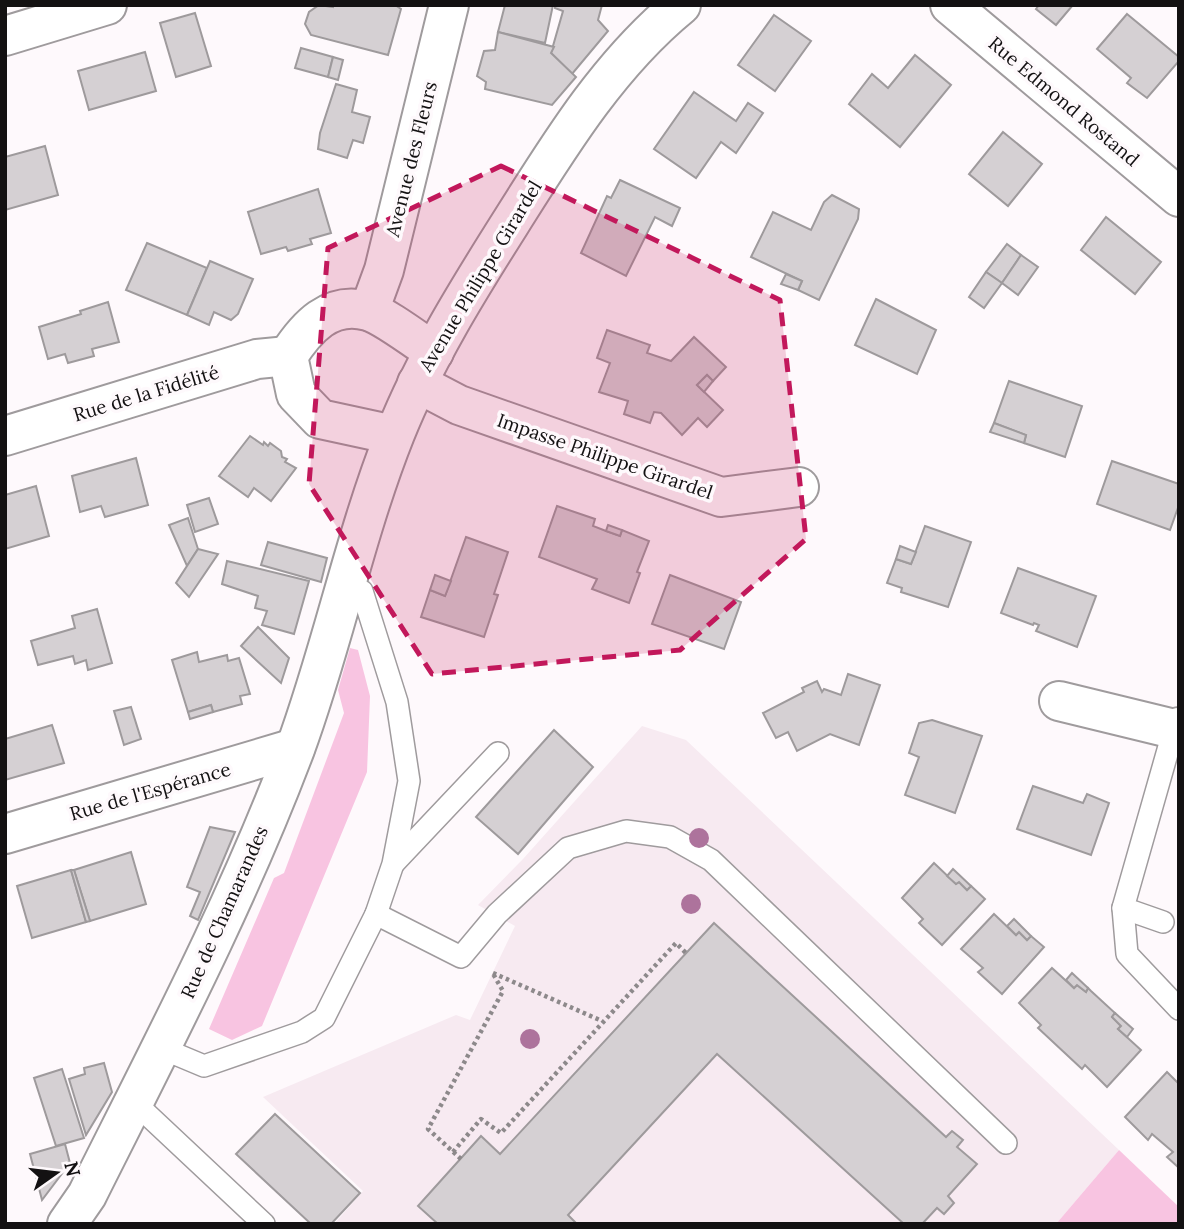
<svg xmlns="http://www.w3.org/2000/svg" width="1184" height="1229" font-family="Lora,serif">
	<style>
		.built { fill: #f7eaf1 }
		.green { fill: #f8c4e1 }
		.building { fill: #d5d0d3; stroke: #9e9a9c; stroke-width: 2 }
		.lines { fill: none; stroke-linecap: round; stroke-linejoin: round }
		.lane-casing { stroke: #9f9b9d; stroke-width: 24 }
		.street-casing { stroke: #9f9b9d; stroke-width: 42 }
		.path { stroke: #8d898b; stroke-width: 4.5; stroke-dasharray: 3.5 3.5; stroke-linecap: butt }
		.lane { stroke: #fff; stroke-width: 21 }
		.street { stroke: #fff; stroke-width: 38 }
		.tree { fill: #ad739c }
		.marked { fill: #c2185b; fill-opacity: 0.2; stroke: #c2185b; stroke-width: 5; stroke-dasharray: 14 9; stroke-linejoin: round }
		.labels { text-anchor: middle; stroke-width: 7; stroke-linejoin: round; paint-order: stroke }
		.street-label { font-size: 19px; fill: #131112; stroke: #fef9fc }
	</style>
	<rect width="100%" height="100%" fill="#fef9fc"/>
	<path class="built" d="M642,726L686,740L1119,1150L1056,1224H334L363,1191L263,1097L456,1015L470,1020L515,926L478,905L523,859Z"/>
	<g class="green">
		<path d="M350,648L358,650L370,696L367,772L262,1026L232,1040L209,1029L274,878L284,873L344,713L338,690Z"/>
		<path d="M1119,1150L1179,1207V1224H1056Z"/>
	</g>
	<g class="building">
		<path d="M319,5L333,7V5H395L401,9L388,55L311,35L305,24L309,12Z"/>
		<path d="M505,5H553L545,43L498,32Z"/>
		<path d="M555,5H602L598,20L608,31L572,74L551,53L563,11L555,8Z"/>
		<path d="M1039,5H1073L1056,25L1036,9Z"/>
		<path d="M195,13L211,66L176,77L160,23Z"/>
		<path d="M1127,14L1179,57V61L1147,98L1127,83L1131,78L1097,49Z"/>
		<path d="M774,15L811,41L775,91L738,65Z"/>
		<path d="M498,32L554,47L551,53L576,77L552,105L485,89L486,82L477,76L484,51L495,50Z"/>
		<path d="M301,48L333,57L328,77L295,68Z"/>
		<path d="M145,52L156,91L89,110L78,71Z"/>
		<path d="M915,55L951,85L900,147L849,104L872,74L888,88Z"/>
		<path d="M333,57L343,60L338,80L328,77Z"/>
		<path d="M336,84L357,90L352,112L370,117L363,143L353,140L347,158L318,149L320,133Z"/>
		<path d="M694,92L736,121L748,103L763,113L736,153L721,142L696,178L654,149Z"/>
		<path d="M1003,132L1042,164L1008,206L969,174Z"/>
		<path d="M45,146L58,195L5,210V157Z"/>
		<path d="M620,180L680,208L672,226L655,217L626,276L581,253L607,196L611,198Z"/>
		<path d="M318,189L331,233L310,239L312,244L288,251L286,247L261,254L248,212Z"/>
		<path d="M832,195L859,209L858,219L819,300L798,290L802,281L751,257L773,212L811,230L824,202Z"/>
		<path d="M1106,217L1161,262L1135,294L1081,250Z"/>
		<path d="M147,243L207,268L187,315L126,290Z"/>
		<path d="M1007,244L1021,255L1002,283L986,272Z"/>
		<path d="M1021,255L1038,267L1018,295L1002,283Z"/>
		<path d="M210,261L253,279L238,314L231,320L214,312L209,325L187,315Z"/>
		<path d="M986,272L1002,283L984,308L969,297Z"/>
		<path d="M786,274L802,281L798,290L781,284Z"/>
		<path d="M876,299L936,330L917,374L855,345Z"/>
		<path d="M108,302L119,342L92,349L94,356L68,363L65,354L48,359L39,327L81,314L80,311Z"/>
		<path d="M607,330L650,345L647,353L671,361L694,337L726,367L713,381L707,375L697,385L723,410L707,427L698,418L682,435L661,413L654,412L650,423L624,414L628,401L599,392L610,363L597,358Z"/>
		<path d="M707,375L713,381L704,392L697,385Z"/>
		<path d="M1009,381L1082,406L1065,457L1024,443L1026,435L994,423Z"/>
		<path d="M994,423L1026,435L1024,443L990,432Z"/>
		<path d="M250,436L263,445L264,442L268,446L270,443L281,451L282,457L287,459L285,462L296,468L271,501L254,488L248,497L219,476Z"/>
		<path d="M136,458L148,505L105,517L101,506L80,512L72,476Z"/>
		<path d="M1112,461L1179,484V505L1170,530L1097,504Z"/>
		<path d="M36,486L49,536L5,549V495Z"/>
		<path d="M209,498L218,524L195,532L187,505Z"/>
		<path d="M557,506L595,519L593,526L606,531L620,536L622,530L649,541L637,572L640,573L629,603L592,589L597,579L539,557Z"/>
		<path d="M188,518L198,549L187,566L169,525Z"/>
		<path d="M608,525L622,530L620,536L606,531Z"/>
		<path d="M925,526L971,542L948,607L901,592L902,588L887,583L896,559L911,564Z"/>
		<path d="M466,537L508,552L494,594L498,595L484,637L421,617L430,590L445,596Z"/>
		<path d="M268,542L327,558L321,582L261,565Z"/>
		<path d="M900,546L916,552L911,564L896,559Z"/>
		<path d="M198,549L218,554L189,597L176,583Z"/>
		<path d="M227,561L309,581L294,634L262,625L267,611L255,608L258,596L222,584Z"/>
		<path d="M1018,568L1096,596L1077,647L1036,631L1039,625L1034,623L1033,625L1001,613Z"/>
		<path d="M435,575L451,581L445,596L430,590Z"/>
		<path d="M670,575L741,602L724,649L652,624Z"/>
		<path d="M97,609L112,663L88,670L86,660L75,664L73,656L38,665L31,641L75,628L72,616Z"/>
		<path d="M258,627L289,658L281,683L241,646Z"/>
		<path d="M197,652L199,662L227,655L228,661L239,658L250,694L240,696L242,704L213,712L211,705L188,712L172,660Z"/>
		<path d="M848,674L880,685L859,745L830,734L797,751L788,732L776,738L763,713L804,692L802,688L817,681L822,692L824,689L841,695Z"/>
		<path d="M211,705L213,712L190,719L188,712Z"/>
		<path d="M131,707L141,739L124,745L114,711Z"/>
		<path d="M932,720L982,736L955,813L905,795L919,757L909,753L919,723Z"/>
		<path d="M52,725L64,763L5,780V739Z"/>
		<path d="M554,730L593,767L518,854L476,817Z"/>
		<path d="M1033,786L1083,803L1087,794L1109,803L1091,855L1017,829Z"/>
		<path d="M210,827L235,832L198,920L190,916L200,892L187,887Z"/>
		<path d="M131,852L146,904L90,921L74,870Z"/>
		<path d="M934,863L956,884L959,882L967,890L971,886L985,899L942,945L919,923L923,919L902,898Z"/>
		<path d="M953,869L971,886L967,890L959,882L956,884L947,876Z"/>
		<path d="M71,870L86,922L32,938L17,886Z"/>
		<path d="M71,870H74L90,921L86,922Z"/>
		<path d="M994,914L1016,935L1019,932L1027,940L1031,936L1044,947L1002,994L978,972L983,968L961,949Z"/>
		<path d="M1014,919L1031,936L1027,940L1019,932L1016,935L1007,926Z"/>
		<path d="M714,923L946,1137L952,1131L963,1140L957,1147L977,1164L948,1196L954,1203L944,1214L937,1208L922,1224H904L717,1054L568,1215L577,1224H438L418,1206L481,1136L500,1154Z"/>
		<path d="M1052,968L1074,988L1077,985L1086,992L1088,988L1091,991L1115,1013L1112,1017L1121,1026L1118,1029L1141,1050L1107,1087L1085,1065L1082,1069L1038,1028L1041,1025L1019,1003Z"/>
		<path d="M1072,973L1088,988L1086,992L1077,985L1074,988L1066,980Z"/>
		<path d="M1115,1013L1133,1029L1127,1037L1118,1029L1121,1026L1112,1017Z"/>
		<path d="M104,1063L112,1092L86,1135L69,1079L85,1074L84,1068Z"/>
		<path d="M62,1069L84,1138L56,1146L34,1078Z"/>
		<path d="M1167,1072L1179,1084V1168L1167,1157L1173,1152L1152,1134L1148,1140L1125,1117Z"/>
		<path d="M275,1114L360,1193L331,1224H311L236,1154Z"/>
		<path d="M65,1144L70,1163L42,1200L30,1154Z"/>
	</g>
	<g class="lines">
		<g class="lane-casing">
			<g id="lane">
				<path d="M394,863L498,753"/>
				<path d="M1123,908L1127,954L1179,1009"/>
				<path d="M376,914L461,957L497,914L568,848L626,831L670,837L711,860L1006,1143"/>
				<path d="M1163,922L1123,908L1174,729"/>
				<path d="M161,1048L204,1066L302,1032L324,1018L376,914L393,864L409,781L397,702L362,591L347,584"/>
				<path d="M134,1102L264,1224"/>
			</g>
		</g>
		<g class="street-casing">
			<g id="street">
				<path d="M950,5L1179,197"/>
				<path d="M5,36L107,5"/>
				<path d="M369,311L384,270L449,5"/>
				<path d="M417,383L459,405L721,497L799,487"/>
				<path d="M394,435L320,419L296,394L288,356C306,328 330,300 368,311C383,315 419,342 434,352"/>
				<path d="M5,436L257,359L288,356"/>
				<path d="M1059,701L1174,729L1179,727"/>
				<path d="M5,834L295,748"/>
				<path d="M67,1224L87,1195C160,1049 237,903 295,749C333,646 354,537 395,434C425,359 468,290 511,222C560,144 609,64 681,5"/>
			</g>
		</g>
		<g class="path">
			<path d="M493,973L602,1021"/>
			<path d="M453,1152L481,1119L501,1133L676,943L686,953"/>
			<path d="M461,1159L428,1129L503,991L492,972"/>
		</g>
		<use href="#lane" class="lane"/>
		<use href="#street" class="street"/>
	</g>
	<g class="tree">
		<circle cx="699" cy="838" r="10"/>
		<circle cx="691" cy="904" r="10"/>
		<circle cx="530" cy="1039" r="10"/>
	</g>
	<path class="marked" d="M501,166L780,300L806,539L680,650L432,674L309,484L328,248Z"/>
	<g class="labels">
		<g class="street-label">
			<text transform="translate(1064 101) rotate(40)" y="7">Rue Edmond Rostand</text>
			<text transform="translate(411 159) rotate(-76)" y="7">Avenue des Fleurs</text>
			<text transform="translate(480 276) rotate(-59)" y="7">Avenue Philippe Girardel</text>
			<text transform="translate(146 393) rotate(-17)" y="7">Rue de la Fidélité</text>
			<text transform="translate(605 456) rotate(19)" y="7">Impasse Philippe Girardel</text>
			<text transform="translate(150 791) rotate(-16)" y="7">Rue de l'Espérance</text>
			<text transform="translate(224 912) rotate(-66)" y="7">Rue de Chamarandes</text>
		</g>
	</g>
	<rect width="1184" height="1229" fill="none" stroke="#131112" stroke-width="14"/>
	<g transform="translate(56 1173) rotate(76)" stroke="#fef9fc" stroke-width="5" paint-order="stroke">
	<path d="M0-5L12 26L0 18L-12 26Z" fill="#131112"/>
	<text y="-10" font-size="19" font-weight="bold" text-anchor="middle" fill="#131112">N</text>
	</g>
</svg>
